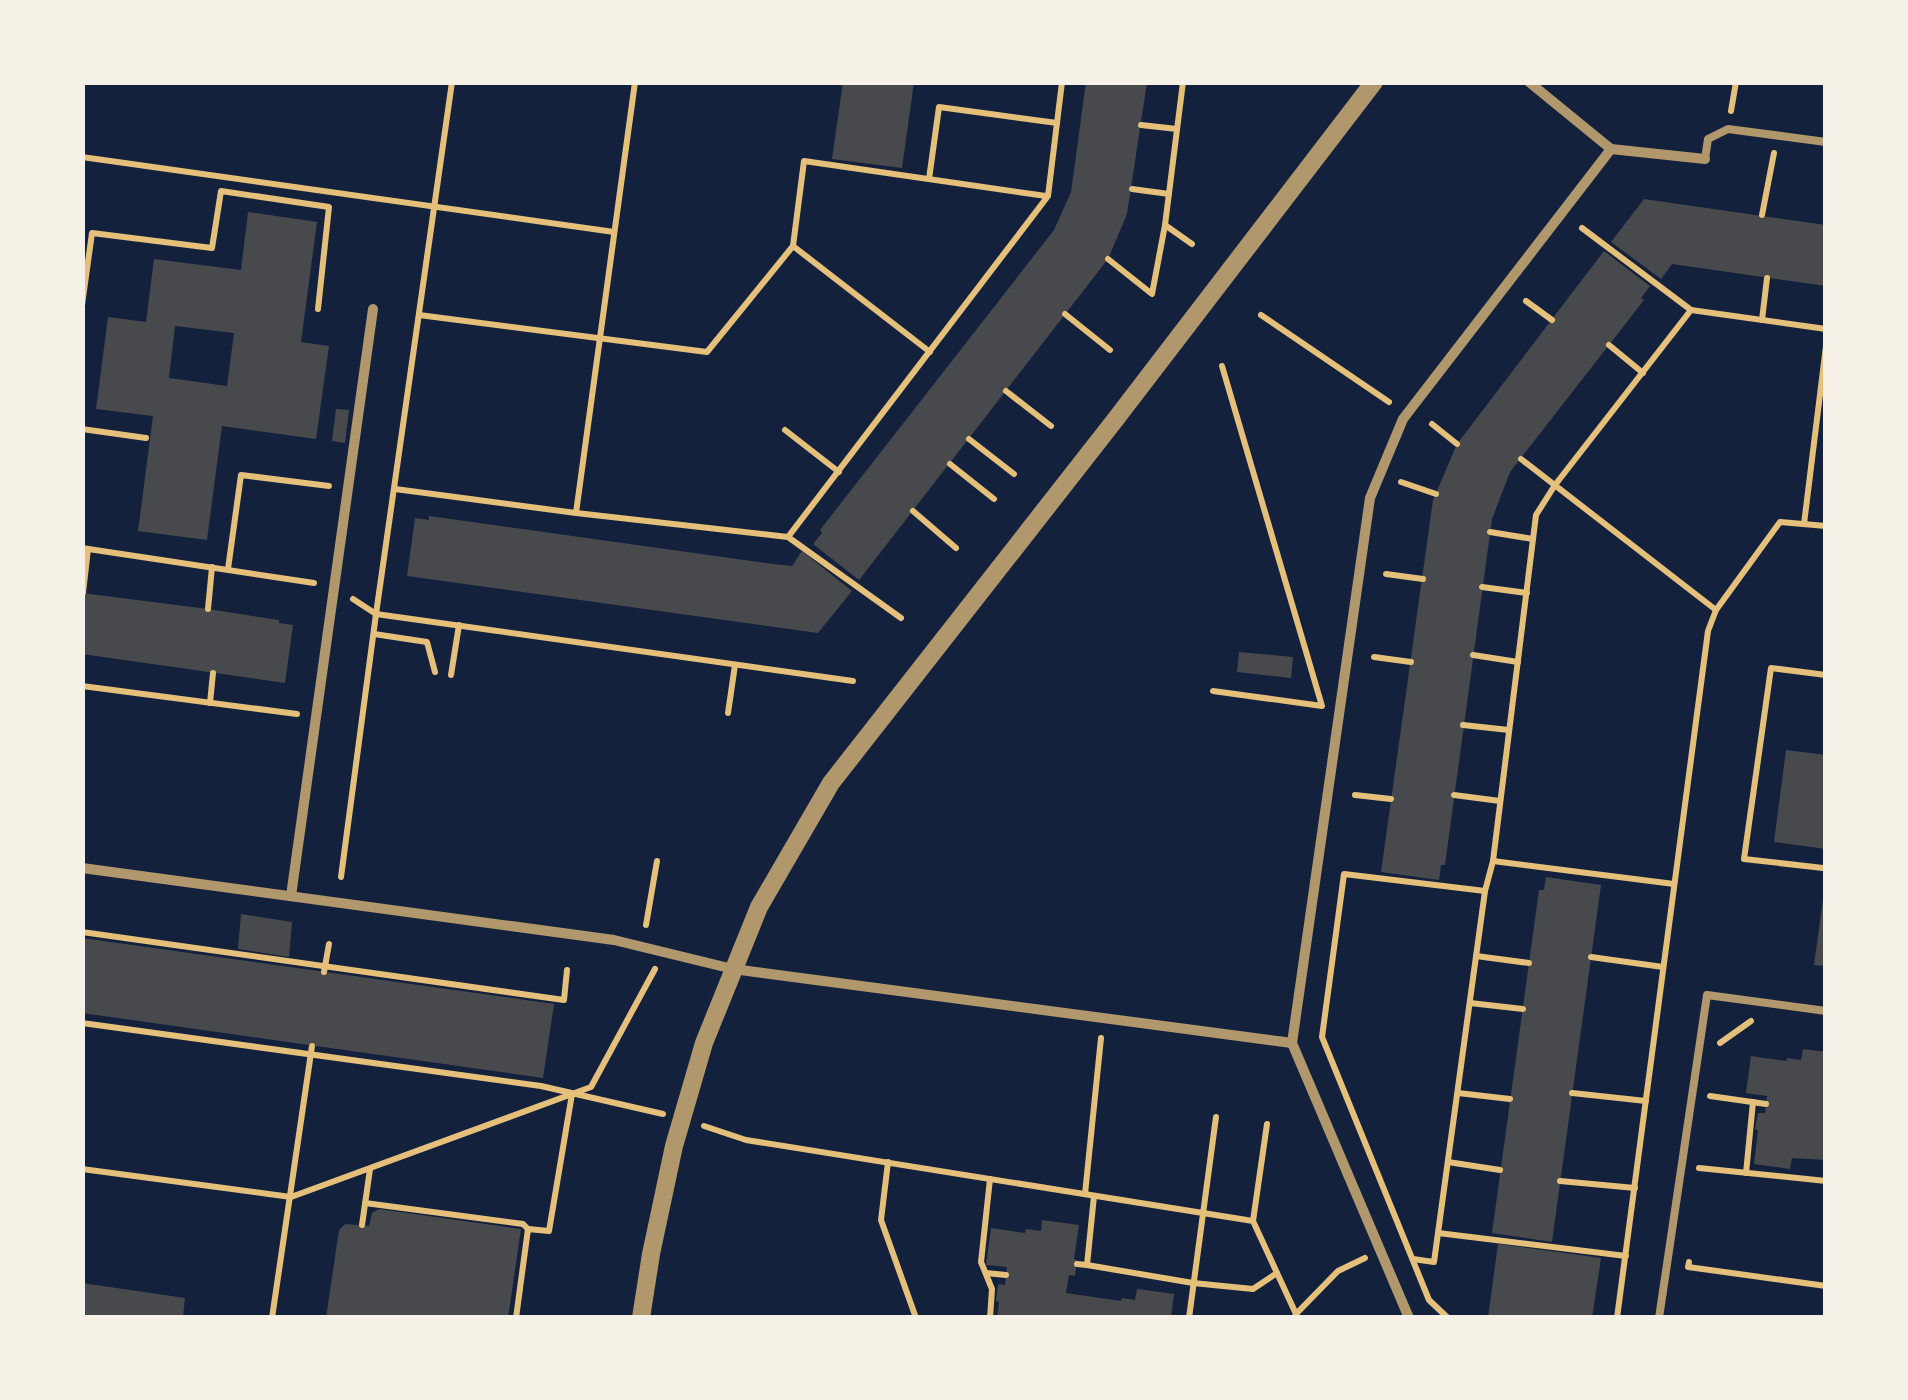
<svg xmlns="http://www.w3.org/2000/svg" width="1908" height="1400" font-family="Inter,sans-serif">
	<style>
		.building { fill: #48494c; fill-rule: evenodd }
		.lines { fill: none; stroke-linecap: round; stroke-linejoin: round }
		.path { stroke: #e5c07b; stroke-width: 6 }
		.service { stroke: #b1986c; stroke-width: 8 }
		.minor { stroke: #b1986c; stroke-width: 10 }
		.tertiary { stroke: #b1986c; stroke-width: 18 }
	</style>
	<rect width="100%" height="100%" fill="#14213d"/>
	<g class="building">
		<path d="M843,82H914L902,168L832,159Z"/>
		<path d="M1086,82H1147L1127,214L1108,259L859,580L813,544L822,533L820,530L1054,230L1071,192Z"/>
		<path d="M1644,199L1826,225V286L1672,264L1661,279L1611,242Z"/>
		<path d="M248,212L317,222L301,342L329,346L316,439L222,426L207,540L138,531L153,416L96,409L108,317L146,322L154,259L241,270ZM175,326L234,333L227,386L169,378Z"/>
		<path d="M1604,251L1650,286L1641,298L1644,300L1510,472L1492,519L1445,865H1441L1439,880L1381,872L1433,500L1457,444Z"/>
		<path d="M336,409L349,410L345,443L332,441Z"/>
		<path d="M429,516L773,564L792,566L802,551L852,591L818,633L407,576L415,518L429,520Z"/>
		<path d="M82,593L208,609L279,620V623L293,625L285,683L82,654Z"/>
		<path d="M1239,652L1293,657L1291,678L1237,672Z"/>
		<path d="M1786,750L1826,755V849L1774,842Z"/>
		<path d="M1546,877L1601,885L1552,1242L1492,1233L1539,890H1544Z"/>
		<path d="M1823,899H1826V966L1814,965Z"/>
		<path d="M241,914L292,922L289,957L238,949Z"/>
		<path d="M82,938L554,1004L543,1078L82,1013Z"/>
		<path d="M1803,1049L1826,1052V1160L1792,1158L1790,1169L1754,1164L1758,1130L1755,1129L1758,1113H1765L1767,1096L1746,1093L1751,1056L1786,1061L1787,1058L1801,1060Z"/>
		<path d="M379,1209L521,1229L508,1318H326L339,1230L345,1224L369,1226L372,1213Z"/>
		<path d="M1042,1220L1079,1225L1074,1259L1077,1260L1075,1276L1069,1275L1066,1293L1121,1301L1122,1298L1135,1300L1137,1289L1174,1294L1171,1318H997L999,1302L996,1301L998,1284L1005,1285L1007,1267L986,1265L991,1228L1025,1233L1026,1229L1041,1231Z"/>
		<path d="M1498,1244L1601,1258L1592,1318H1488Z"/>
		<path d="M82,1283L185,1298L183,1318H82Z"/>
	</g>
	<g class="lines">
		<g class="path">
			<path d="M1731,111L1736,82"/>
			<path d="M1141,125L1177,129"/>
			<path d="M82,157L614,232"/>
			<path d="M929,179L939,107L1057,123"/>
			<path d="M1132,189L1169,194"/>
			<path d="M1762,215L1774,153"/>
			<path d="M1165,225L1192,244"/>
			<path d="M1582,228L1691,310"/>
			<path d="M793,246L804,161L1046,196"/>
			<path d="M1108,259L1152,294L1165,225L1183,82"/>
			<path d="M1526,301L1552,320"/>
			<path d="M82,305L92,233L212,248L221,191L329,207L318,309"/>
			<path d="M1065,314L1110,350"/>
			<path d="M419,315L707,352L793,246L930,352"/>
			<path d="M1261,315L1389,402"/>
			<path d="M1762,320L1767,278"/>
			<path d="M1609,345L1643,373"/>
			<path d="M1006,391L1051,426"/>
			<path d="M1432,424L1457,444"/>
			<path d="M82,429L146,438"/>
			<path d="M785,430L839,472"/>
			<path d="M969,439L1014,474"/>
			<path d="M1521,459L1716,610"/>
			<path d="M950,464L994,499"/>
			<path d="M1401,482L1436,494"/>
			<path d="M395,489L576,513L788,537L1048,196L1062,82"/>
			<path d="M913,511L956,548"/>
			<path d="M576,513L635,82"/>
			<path d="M1804,524L1826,346"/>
			<path d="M1490,532L1533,539"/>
			<path d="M788,537L901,618"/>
			<path d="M82,548L314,583"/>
			<path d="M228,569L241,475L329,486"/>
			<path d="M1386,574L1423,579"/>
			<path d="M1482,587L1527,593"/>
			<path d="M83,593L88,549"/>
			<path d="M353,599L376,614L853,681"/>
			<path d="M208,609L212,567"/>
			<path d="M374,634L427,642L435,672"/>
			<path d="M1473,655L1518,662"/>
			<path d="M1374,657L1411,662"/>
			<path d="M451,675L459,625"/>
			<path d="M82,686L297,714"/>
			<path d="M1213,691L1322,706L1222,366"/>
			<path d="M210,703L213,673"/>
			<path d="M728,713L735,665"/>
			<path d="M1463,725L1509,730"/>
			<path d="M1355,795L1391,799"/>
			<path d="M1454,795L1500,801"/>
			<path d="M1493,861L1674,884"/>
			<path d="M1823,868L1744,859L1771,668L1826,675"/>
			<path d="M341,877L376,614L452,82"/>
			<path d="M646,925L657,861"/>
			<path d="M82,932L564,1000L567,970"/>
			<path d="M1476,956L1529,963"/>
			<path d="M1591,957L1663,967"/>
			<path d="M324,972L329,944"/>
			<path d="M1470,1003L1523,1009"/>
			<path d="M82,1023L541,1086L663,1114"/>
			<path d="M1720,1043L1751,1021"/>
			<path d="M1458,1093L1510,1099"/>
			<path d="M1572,1093L1646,1101"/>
			<path d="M1710,1096L1766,1104"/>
			<path d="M704,1126L746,1140L1253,1221L1296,1314L1294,1318"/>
			<path d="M888,1162L881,1220L916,1318"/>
			<path d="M1448,1162L1500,1170"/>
			<path d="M1699,1168L1826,1181"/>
			<path d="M82,1169L291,1197L591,1087L655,969"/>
			<path d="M1746,1173L1753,1102"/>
			<path d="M990,1179L981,1262L992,1289L990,1318"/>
			<path d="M1560,1181L1635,1188"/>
			<path d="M1085,1194L1101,1038"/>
			<path d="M1094,1196L1087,1265L1193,1283L1253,1289L1277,1273"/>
			<path d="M365,1203L523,1224L528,1229"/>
			<path d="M1253,1221L1267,1124"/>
			<path d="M362,1225L370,1169"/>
			<path d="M1438,1233L1626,1256"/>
			<path d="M1413,1259L1434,1262L1485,891L1493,861L1536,515L1555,485L1691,310L1826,329"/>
			<path d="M1689,1262L1688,1267L1826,1286"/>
			<path d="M1077,1264L1087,1265"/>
			<path d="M986,1273L1006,1275"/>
			<path d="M1297,1316L1296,1314L1338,1271L1365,1258"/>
			<path d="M272,1318L312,1046"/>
			<path d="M516,1318L528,1229L549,1231L572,1094"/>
			<path d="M1189,1318L1216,1117"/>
			<path d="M1448,1318L1429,1300L1322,1037L1344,874L1485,891"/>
			<path d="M1617,1318L1708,631L1716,610L1780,522L1826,526"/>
		</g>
		<g class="service">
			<path d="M1705,159L1708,139L1728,129L1826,142"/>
			<path d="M1659,1318L1707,995L1826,1011"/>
		</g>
		<g class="minor">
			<path d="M1529,82L1611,149L1705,159"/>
			<path d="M82,868L614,940L733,969L1292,1043"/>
			<path d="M291,896L373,309"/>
			<path d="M1409,1318L1292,1043L1370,498L1403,419L1611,149"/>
		</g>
		<path class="tertiary" d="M641,1318L651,1254L674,1146L704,1043L759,907L831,783L1115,420L1374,82"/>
	</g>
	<rect width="1908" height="1400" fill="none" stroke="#f6f1e7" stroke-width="170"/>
</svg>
